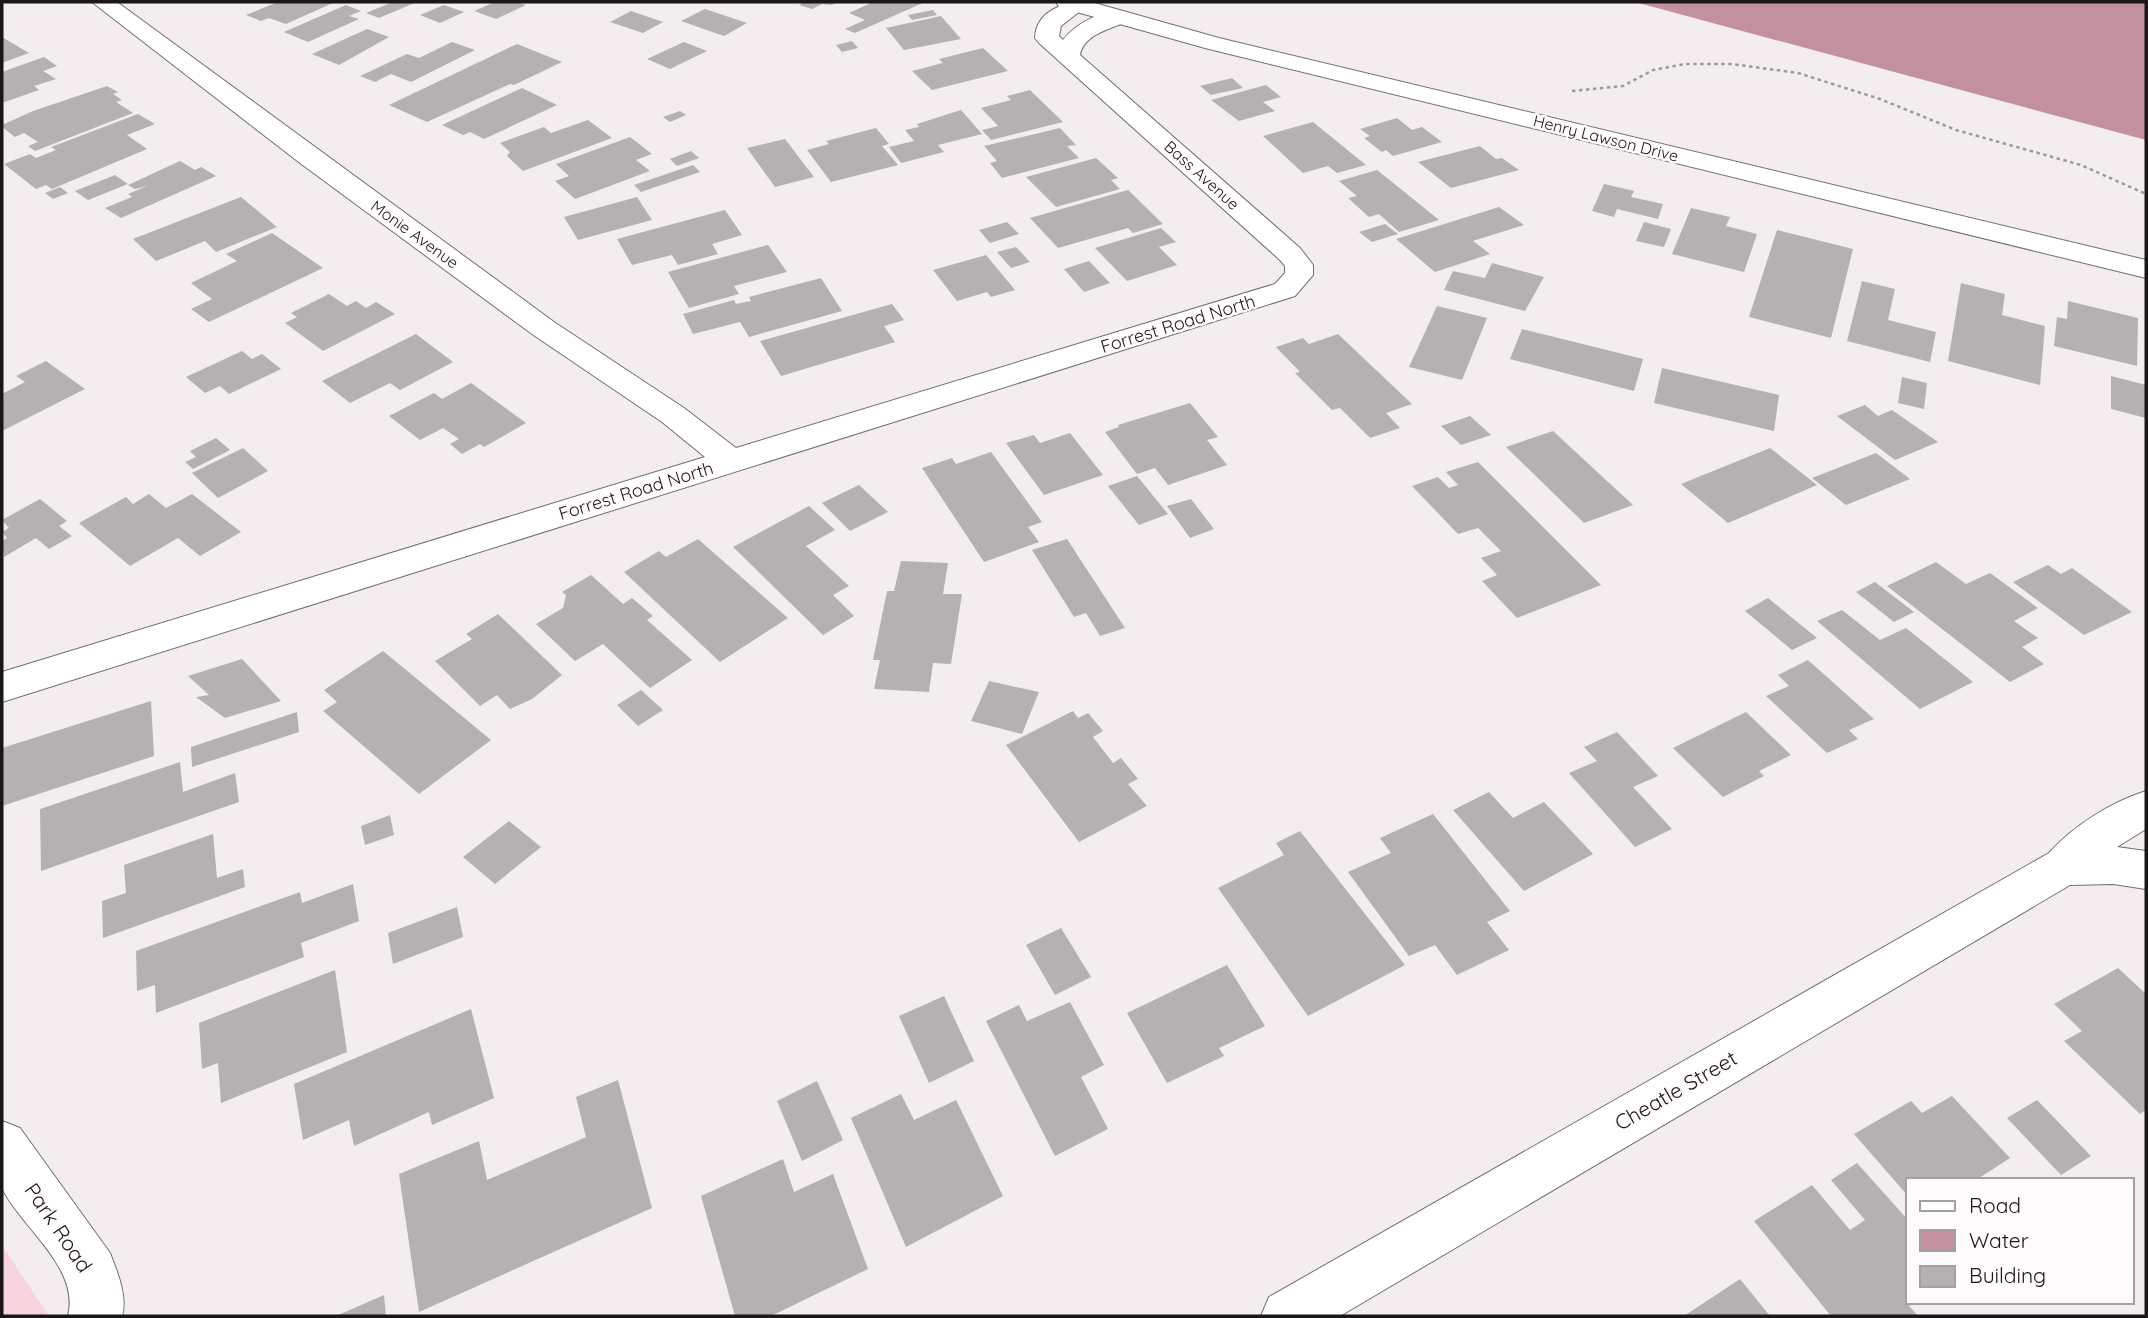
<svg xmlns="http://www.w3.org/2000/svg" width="2148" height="1318" font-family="Quicksand,sans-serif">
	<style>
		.green { fill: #f8d5de }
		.water { fill: #c3919e }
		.building { fill: #b5b0b1 }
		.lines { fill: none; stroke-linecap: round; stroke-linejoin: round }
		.minor-casing { stroke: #746f70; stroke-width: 2 }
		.secondary-casing { stroke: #746f70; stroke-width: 2 }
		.path { stroke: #9d9899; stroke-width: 2.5; stroke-dasharray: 3.5 3.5; stroke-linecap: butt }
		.minor { fill: #fff; fill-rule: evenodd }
		.secondary { fill: #fff; fill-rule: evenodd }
		.labels { text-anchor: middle; stroke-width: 5; stroke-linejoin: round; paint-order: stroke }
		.far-street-label { font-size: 16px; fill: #191717; stroke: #fffbfc }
		.street-label { font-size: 18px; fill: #191717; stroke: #fffbfc }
		.near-street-label { font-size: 21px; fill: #191717; stroke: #fffbfc }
	</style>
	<rect width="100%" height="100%" fill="#f3edef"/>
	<path class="green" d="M2,1245L49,1316H2Z"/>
	<path class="water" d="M1635,2H2146V140Z"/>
	<g class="building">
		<path d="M278,2H330L333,3L286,24L269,18L261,21L246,15Z"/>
		<path d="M393,2H417L379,18L366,13Z"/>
		<path d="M495,2H516L526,5L496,19L474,11Z"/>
		<path d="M805,2H838L832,5L822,4L812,9L799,5Z"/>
		<path d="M873,2H925L855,33L845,29L865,20L849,13Z"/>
		<path d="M346,5L361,11L349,16L359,19L308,42L284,32Z"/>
		<path d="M444,5L464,12L440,23L420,15Z"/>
		<path d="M705,9L747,23L724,36L681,21Z"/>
		<path d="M933,10L937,15L912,20L908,15Z"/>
		<path d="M631,11L663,22L643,33L610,22Z"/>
		<path d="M941,16L961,39L904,50L886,28Z"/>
		<path d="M367,29L389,37L339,65L312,54Z"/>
		<path d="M2,37L29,53L2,63Z"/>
		<path d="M852,41L858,48L842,52L836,45Z"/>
		<path d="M452,42L475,50L411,82L391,74L375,82L360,76L407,54L419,58Z"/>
		<path d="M684,42L707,51L670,69L647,59Z"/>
		<path d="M517,44L562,62L514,85L510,84L427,122L389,105Z"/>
		<path d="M983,48L1008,71L932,90L912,71L943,63L939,59Z"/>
		<path d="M44,57L57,66L43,71L56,79L34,86L39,90L2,103V72Z"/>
		<path d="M1232,78L1243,88L1211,95L1200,86Z"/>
		<path d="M1266,85L1281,97L1263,102L1275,111L1239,121L1211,100Z"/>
		<path d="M107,86L118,92L113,94L122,100L116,102L133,113L35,151L28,146L38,142L24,133L15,137L2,127V125L33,111Z"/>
		<path d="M522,88L557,105L484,139L470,132L463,135L442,125Z"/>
		<path d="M1030,90L1063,122L991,140L982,130L998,126L981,108L1011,100L1007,96Z"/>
		<path d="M961,110L982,134L938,145L944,152L901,163L889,147L914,141L905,130L919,127L917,124Z"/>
		<path d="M680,111L686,115L670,122L663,117Z"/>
		<path d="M138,114L155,124L127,135L147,149L52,189L46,185L36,189L4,164L30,154L36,158L56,150L51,147Z"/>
		<path d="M1397,118L1412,130L1422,127L1442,142L1393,156L1386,150L1382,152L1364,138L1370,136L1360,129Z"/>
		<path d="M588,120L612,138L523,171L507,156L510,152L500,143L544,127L551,133Z"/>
		<path d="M1313,122L1366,165L1337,173L1328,166L1303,173L1263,136Z"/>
		<path d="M876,128L889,144L882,146L898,165L831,182L807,150L829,144L826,141Z"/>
		<path d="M1060,128L1076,145L1067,146L1079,158L1002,178L990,163L997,161L984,146Z"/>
		<path d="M630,137L652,154L636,160L650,171L575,199L555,181L569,176L556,164Z"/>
		<path d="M785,139L814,177L775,187L747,148Z"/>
		<path d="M1480,146L1496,159L1502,158L1519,170L1451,188L1418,162Z"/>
		<path d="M691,151L699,158L677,166L670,159Z"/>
		<path d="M1096,158L1118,178L1111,180L1120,189L1056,207L1026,177Z"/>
		<path d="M180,161L195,170L201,167L216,176L121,218L105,208L132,197L128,194L147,186L135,189L128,185Z"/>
		<path d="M693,165L700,172L641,192L634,185Z"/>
		<path d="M1377,170L1407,194L1439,220L1399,232L1379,214L1369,217L1348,198L1357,196L1339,181Z"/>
		<path d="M115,175L128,184L88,200L75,191Z"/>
		<path d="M1604,184L1634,191L1631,197L1663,204L1658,219L1617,209L1614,217L1592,211Z"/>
		<path d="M60,187L68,193L53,199L45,193Z"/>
		<path d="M1128,190L1163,224L1133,233L1128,228L1058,248L1030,218Z"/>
		<path d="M241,197L277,227L216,252L205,241L156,261L133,239Z"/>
		<path d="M637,197L652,220L578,240L564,217Z"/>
		<path d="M1499,207L1524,225L1473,241L1490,254L1435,272L1396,239Z"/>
		<path d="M1691,208L1730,217L1726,226L1757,234L1744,272L1672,254Z"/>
		<path d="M725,210L742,235L712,244L718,254L678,265L672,255L632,265L617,239Z"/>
		<path d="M1007,222L1019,234L990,243L979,230Z"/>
		<path d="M1644,222L1671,229L1664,247L1636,241Z"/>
		<path d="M1385,224L1398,234L1372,242L1359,232Z"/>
		<path d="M1161,228L1176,242L1159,247L1177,265L1127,281L1095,248Z"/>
		<path d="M1777,230L1853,249L1831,338L1749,317Z"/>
		<path d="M272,233L323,268L209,322L191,309L212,299L191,283L237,261L226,254Z"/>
		<path d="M768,245L787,272L734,286L739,294L689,308L668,272Z"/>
		<path d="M1016,247L1030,262L1011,268L997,252Z"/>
		<path d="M986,255L1015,290L991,297L987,292L957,301L933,270Z"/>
		<path d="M1089,261L1110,283L1084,292L1064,269Z"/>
		<path d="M1492,263L1544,277L1525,311L1444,290L1453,271L1485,278Z"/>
		<path d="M821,278L842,311L749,337L740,322L693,334L683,314L734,300L736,304L751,301L749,297Z"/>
		<path d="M1862,281L1895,289L1888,320L1936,332L1930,362L1847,341Z"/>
		<path d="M1961,283L2005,294L2002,315L2045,326L2040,385L1948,361Z"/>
		<path d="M329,294L347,306L356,301L366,308L376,302L395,314L323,351L285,323L297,317L291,313Z"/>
		<path d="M2068,301L2138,318L2137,366L2054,346L2057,317L2067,319Z"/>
		<path d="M892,304L904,320L884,326L895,342L781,376L760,341Z"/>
		<path d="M1437,306L1487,318L1462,380L1409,367Z"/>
		<path d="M1522,329L1643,359L1634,391L1510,359Z"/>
		<path d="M416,334L453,362L400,390L390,383L350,403L322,381Z"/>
		<path d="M1338,334L1412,404L1386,413L1400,428L1370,438L1340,408L1332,410L1295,373L1300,372L1276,347L1303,338L1309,344Z"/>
		<path d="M242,351L252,359L262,354L281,369L229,394L220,386L205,393L186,377Z"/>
		<path d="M46,361L85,389L2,431V394L25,382L16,376Z"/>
		<path d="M1662,368L1779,395L1774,431L1654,403Z"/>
		<path d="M2111,376L2146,385V418L2111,409Z"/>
		<path d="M1902,377L1927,383L1924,409L1898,403Z"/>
		<path d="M471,383L526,423L484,447L480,444L462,454L450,444L459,439L443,428L420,440L389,416L434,393L442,399Z"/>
		<path d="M1190,403L1218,437L1207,440L1227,465L1168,485L1155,468L1137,474L1105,432L1119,427L1118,425Z"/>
		<path d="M1865,405L1878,416L1892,410L1938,442L1895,460L1837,416Z"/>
		<path d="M1470,416L1491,435L1461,445L1441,426Z"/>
		<path d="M1553,431L1633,505L1584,523L1506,447Z"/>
		<path d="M1070,433L1103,475L1044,495L1006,443L1034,435L1040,443Z"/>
		<path d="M216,438L230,450L193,469L185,462L196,457L190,451Z"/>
		<path d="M243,448L268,471L218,498L192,473Z"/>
		<path d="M1770,448L1817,485L1728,523L1681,484Z"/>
		<path d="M991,452L1042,522L1028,527L1039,542L984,562L922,468L952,458L956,464Z"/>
		<path d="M1876,453L1910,479L1846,505L1812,478Z"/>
		<path d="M1478,462L1601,585L1517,618L1482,581L1497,575L1481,558L1501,551L1478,528L1458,534L1412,486L1438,477L1449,488L1458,485L1446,472Z"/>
		<path d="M1137,476L1168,514L1139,525L1108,486Z"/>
		<path d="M859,485L888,512L850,531L822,503Z"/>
		<path d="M149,494L166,508L192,494L241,532L200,556L178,538L130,566L79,523L126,497L133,504Z"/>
		<path d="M40,499L67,521L59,526L72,536L49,549L36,538L4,557L2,541L7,538L2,532L9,528L2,520Z"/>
		<path d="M1191,499L1214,529L1190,538L1167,506Z"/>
		<path d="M809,506L835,530L806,546L849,586L833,595L854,616L823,635L733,547Z"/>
		<path d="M698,539L788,618L720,662L624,572L659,551L666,557Z"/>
		<path d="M1067,539L1125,628L1100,636L1086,613L1074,617L1032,550Z"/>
		<path d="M901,561L948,563L943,594H962L951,664L933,663L929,692L874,689L880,660H873L887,591H894Z"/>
		<path d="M1936,562L1966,584L1990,573L2038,608L2014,621L2038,638L2022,647L2044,664L2010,682L1887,586Z"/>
		<path d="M2048,565L2061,574L2072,568L2132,612L2084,635L2013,582Z"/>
		<path d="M591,575L623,604L632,598L653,616L647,620L692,660L650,688L603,644L575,661L536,624L563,608L566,595L562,592Z"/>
		<path d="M1875,582L1914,612L1894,622L1856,592Z"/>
		<path d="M1768,598L1817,638L1792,650L1745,611Z"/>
		<path d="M1842,610L1880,640L1906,628L1973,682L1920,709L1817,621Z"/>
		<path d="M498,614L562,675L532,699L510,709L497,695L480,706L435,661L472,639L466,634Z"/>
		<path d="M383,651L491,740L419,794L323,711L337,702L324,690Z"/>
		<path d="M242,659L281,701L225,718L196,697L209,695L188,676Z"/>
		<path d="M1808,660L1874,719L1849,730L1858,739L1827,753L1766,696L1789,686L1778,675Z"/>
		<path d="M989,681L1039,692L1022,734L971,721Z"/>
		<path d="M641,690L663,710L638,726L617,705Z"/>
		<path d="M151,701L154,756L2,806V748Z"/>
		<path d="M1073,711L1078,718L1088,713L1103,731L1093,737L1113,763L1121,758L1138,779L1128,784L1147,806L1079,842L1006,745Z"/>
		<path d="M297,712L299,732L192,767L191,747Z"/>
		<path d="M1746,712L1791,755L1759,771L1764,776L1723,797L1673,748Z"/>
		<path d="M1617,732L1658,776L1633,787L1672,829L1635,847L1569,773L1597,761L1584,747Z"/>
		<path d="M180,762L183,792L235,773L239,802L41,871L40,809Z"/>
		<path d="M1489,792L1513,818L1544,802L1593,854L1524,891L1453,810Z"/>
		<path d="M1433,814L1510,911L1487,922L1509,950L1457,975L1435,945L1409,956L1348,872L1391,853L1380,838Z"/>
		<path d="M390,815L394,835L365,845L361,826Z"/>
		<path d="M509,821L541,847L495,884L463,857Z"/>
		<path d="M1300,831L1405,965L1308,1016L1218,888L1284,855L1276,843Z"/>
		<path d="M213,834L217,878L243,869L245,887L103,938L102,901L126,893L124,865Z"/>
		<path d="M353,884L359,921L301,943L304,957L156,1013L155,985L137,991L136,951L300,892L302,903Z"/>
		<path d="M457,907L463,937L393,964L388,933Z"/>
		<path d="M1061,928L1091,977L1055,995L1026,945Z"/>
		<path d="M1227,965L1265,1026L1219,1048L1224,1056L1167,1083L1127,1013Z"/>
		<path d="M2118,968L2146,994V1110L2140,1114L2064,1041L2082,1031L2054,1004Z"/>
		<path d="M335,970L347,1052L221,1103L218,1063L202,1069L199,1023Z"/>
		<path d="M944,996L974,1061L929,1083L899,1016Z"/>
		<path d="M1070,1002L1104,1065L1081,1077L1108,1129L1055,1156L986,1021L1019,1005L1027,1021Z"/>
		<path d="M471,1009L494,1098L432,1125L429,1112L354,1146L349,1120L303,1140L294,1084Z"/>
		<path d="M618,1080L652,1208L419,1312L399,1174L479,1141L487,1180L586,1137L576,1097Z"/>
		<path d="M817,1081L843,1140L802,1161L777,1101Z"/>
		<path d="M901,1094L914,1120L956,1100L1003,1196L906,1247L851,1118Z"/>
		<path d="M1952,1096L2010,1158L1976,1180H1908V1196L1854,1134L1911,1101L1922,1113Z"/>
		<path d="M2037,1100L2091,1156L2061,1175L2007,1118Z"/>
		<path d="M783,1159L794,1192L833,1174L868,1269L771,1316H735L701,1196Z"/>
		<path d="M1857,1163L1908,1220V1302H1915L1909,1306L1918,1316H1831L1754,1221L1812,1185L1850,1230L1865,1220L1831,1180Z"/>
		<path d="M1740,1279L1770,1316H1684Z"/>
		<path d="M384,1295L386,1316H336Z"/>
	</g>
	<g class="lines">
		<g class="minor-casing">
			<g id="minor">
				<path d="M92,2H117L554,322L684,408L736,448L1275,284L1285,273V266L1280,260L1039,43L1035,38C1036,11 1063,2 1086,2L1088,5L1061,26L1059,36L1063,40C1075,24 1106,7 1126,12L1129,17L1126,22C1110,29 1083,35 1080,55L1300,248L1313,265V275L1295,296L2,702V672L705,457L662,422L532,334L300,163Z"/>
				<path d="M2146,791V829L2117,847L2146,851V889L2113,884L2070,885L1340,1316H1261L1269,1297L2049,853C2073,826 2111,802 2146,791Z"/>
				<path d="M2,1121L20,1128L110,1253C117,1271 128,1297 122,1316H68C80,1268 23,1229 3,1190C0,1179 1,1135 2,1121Z"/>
			</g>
		</g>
		<g class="secondary-casing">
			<path id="secondary" d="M1056,2H1091L1219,38L2146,260V278L1205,48L1059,7Z"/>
		</g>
		<path class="path" d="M1572,91L1623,86L1653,70L1685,64H1732L1798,73L1880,99L1956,130L2081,165L2146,194"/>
		<use href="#minor" class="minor"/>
		<use href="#secondary" class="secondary"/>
	</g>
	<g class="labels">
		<g class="far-street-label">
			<text transform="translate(1606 138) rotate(14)" y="6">Henry Lawson Drive</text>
			<text transform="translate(1202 175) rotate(42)" y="6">Bass Avenue</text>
			<text transform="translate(415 234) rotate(36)" y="6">Monie Avenue</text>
		</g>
		<g class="street-label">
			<text transform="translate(1178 324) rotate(-17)" y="6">Forrest Road North</text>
			<text transform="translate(636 491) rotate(-17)" y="6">Forrest Road North</text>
		</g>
		<g class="near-street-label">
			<text transform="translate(1676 1091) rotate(-30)" y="7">Cheatle Street</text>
			<text transform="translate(58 1228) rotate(56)" y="7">Park Road</text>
		</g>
	</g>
	<rect width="2148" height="1318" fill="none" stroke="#191717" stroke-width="7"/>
	<rect x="1906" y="1178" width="228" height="126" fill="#fffbfc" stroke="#a3a0a0" stroke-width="2"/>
	<rect x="1920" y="1201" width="35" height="10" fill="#ffffff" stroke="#a3a0a0" stroke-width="2"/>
	<text x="1969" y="1213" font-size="21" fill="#191717">Road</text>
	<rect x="1920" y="1230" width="35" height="21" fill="#c3919e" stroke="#a3a0a0" stroke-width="2"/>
	<text x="1969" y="1248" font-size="21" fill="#191717">Water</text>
	<rect x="1920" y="1266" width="35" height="21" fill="#b5b0b1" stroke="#a3a0a0" stroke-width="2"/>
	<text x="1969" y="1283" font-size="21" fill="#191717">Building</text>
</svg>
